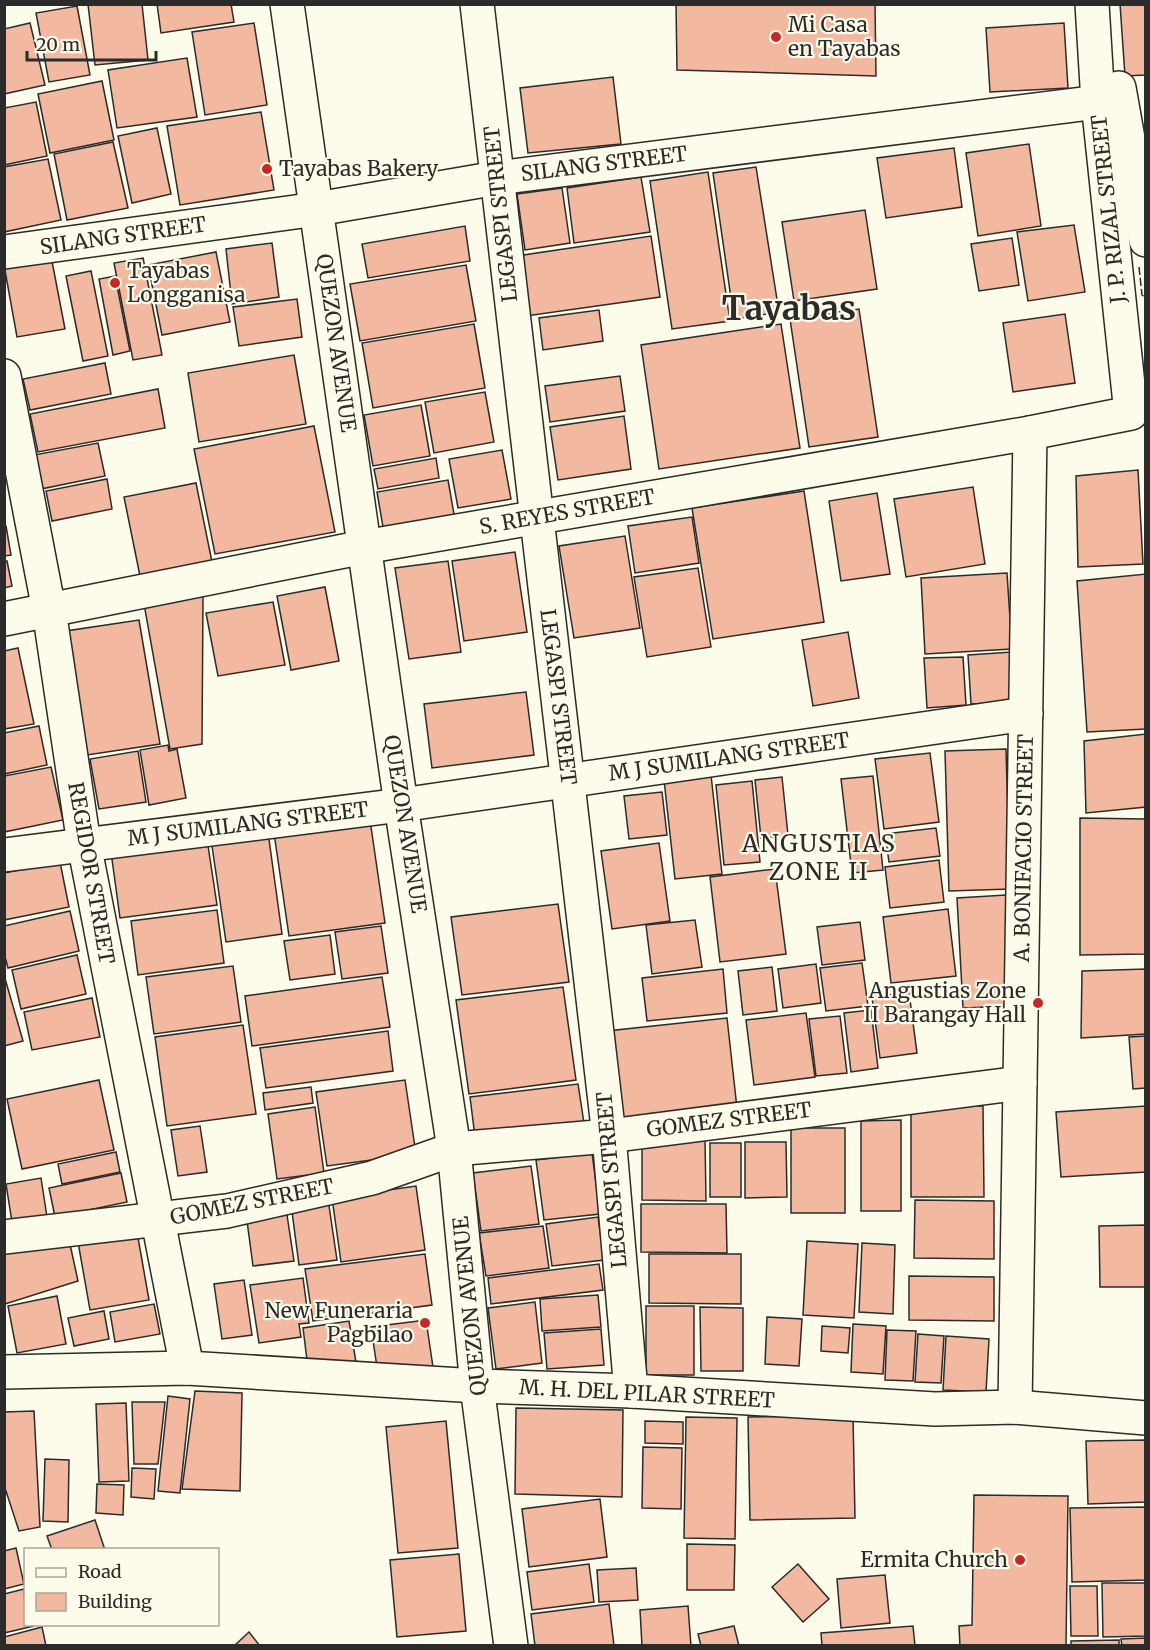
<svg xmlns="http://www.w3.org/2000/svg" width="1150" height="1650" font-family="Merriweather,serif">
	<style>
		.building { fill: #f2b8a0; stroke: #2b2b2b; stroke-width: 1.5 }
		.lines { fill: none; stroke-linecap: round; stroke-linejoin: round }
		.street-casing { stroke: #2b2b2b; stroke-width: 36 }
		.secondary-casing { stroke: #2b2b2b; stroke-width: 36 }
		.street { stroke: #fdfbea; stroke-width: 33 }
		.secondary { stroke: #fdfbea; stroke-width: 33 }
		.fence { stroke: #2b2b2b; stroke-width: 1.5; stroke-dasharray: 8 3; stroke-linecap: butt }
		.poi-dot { fill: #c62828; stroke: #fdfbea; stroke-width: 2 }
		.labels { text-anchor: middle; stroke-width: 4.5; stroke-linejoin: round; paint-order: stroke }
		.poi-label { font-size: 21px; fill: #2b2b2b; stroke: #fdfbea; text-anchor: start }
		.street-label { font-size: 21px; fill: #2b2b2b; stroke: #fdfbea }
		.quarter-label { font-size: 24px; letter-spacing: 1.5px; fill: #2b2b2b; stroke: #fdfbea }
		.town-label { font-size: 33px; font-weight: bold; fill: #2b2b2b; stroke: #fdfbea }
	</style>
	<rect width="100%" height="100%" fill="#fdfbea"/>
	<g class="building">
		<path d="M88,4H142L148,60L95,65Z"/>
		<path d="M157,4H231L234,22L161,33Z"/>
		<path d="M676,4H875L876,76L677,70Z"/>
		<path d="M1120,4H1146V75L1125,76Z"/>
		<path d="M77,6L90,75L49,82L36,13Z"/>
		<path d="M30,23L45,85L4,94V29Z"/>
		<path d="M254,23L267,105L205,115L192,32Z"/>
		<path d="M1064,23L1068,88L990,92L986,28Z"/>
		<path d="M187,58L197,117L117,128L108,70Z"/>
		<path d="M613,77L621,144L528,153L520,88Z"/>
		<path d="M102,81L114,140L50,153L38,94Z"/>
		<path d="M36,102L47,156L4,165V108Z"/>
		<path d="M261,112L274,190L180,205L167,126Z"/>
		<path d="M157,128L171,194L132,203L118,136Z"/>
		<path d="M113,142L128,208L67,220L54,154Z"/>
		<path d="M1029,144L1041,226L978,236L966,153Z"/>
		<path d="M954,148L962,207L886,218L877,158Z"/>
		<path d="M48,159L61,220L4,232V167Z"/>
		<path d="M756,167L779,312L734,319L713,173Z"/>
		<path d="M708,172L730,321L672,329L650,181Z"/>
		<path d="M641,177L650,232L574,243L567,188Z"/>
		<path d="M562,188L570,243L525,250L517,194Z"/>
		<path d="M865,210L877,289L794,301L782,222Z"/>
		<path d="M1074,225L1085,292L1028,301L1017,232Z"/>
		<path d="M465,226L470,261L368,278L362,244Z"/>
		<path d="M651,236L660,297L526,316L517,256Z"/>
		<path d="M1012,238L1019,285L979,291L971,244Z"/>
		<path d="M272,243L279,297L232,304L226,249Z"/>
		<path d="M216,252L230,322L162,335L148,265Z"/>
		<path d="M51,256L65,329L17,337L4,265Z"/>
		<path d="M143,258L162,355L133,360L114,263Z"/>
		<path d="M466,265L476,321L360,341L350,284Z"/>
		<path d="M91,271L108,356L83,361L66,276Z"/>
		<path d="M115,276L130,351L113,355L99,279Z"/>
		<path d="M297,299L302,337L239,346L233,307Z"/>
		<path d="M859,309L878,437L809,447L790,319Z"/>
		<path d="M599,310L603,341L543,350L539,318Z"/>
		<path d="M1065,314L1075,383L1013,392L1003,323Z"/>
		<path d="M474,324L485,388L373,408L362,343Z"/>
		<path d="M781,324L800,448L659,469L641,345Z"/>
		<path d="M294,355L306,424L199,442L188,373Z"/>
		<path d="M105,363L111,394L30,410L23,379Z"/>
		<path d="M620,376L625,411L550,422L545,386Z"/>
		<path d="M158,389L165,428L38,452L30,414Z"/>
		<path d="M485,392L494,442L434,453L425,402Z"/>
		<path d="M421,405L430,456L373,466L364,415Z"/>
		<path d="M624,416L631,469L558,480L550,427Z"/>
		<path d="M314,426L335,532L215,554L194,449Z"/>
		<path d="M98,443L105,476L41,489L34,455Z"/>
		<path d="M502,450L511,499L458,508L449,459Z"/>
		<path d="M436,458L439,478L378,489L374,469Z"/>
		<path d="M1138,470L1143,564L1078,567L1076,476Z"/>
		<path d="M107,479L112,509L52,521L46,491Z"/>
		<path d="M448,480L455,520L384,533L377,492Z"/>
		<path d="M196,483L212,562L140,576L124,497Z"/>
		<path d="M973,487L985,564L906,577L894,499Z"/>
		<path d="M804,491L824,622L713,639L692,508Z"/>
		<path d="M877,493L890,574L841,581L829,501Z"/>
		<path d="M692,517L699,563L635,573L628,526Z"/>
		<path d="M6,526L11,555L4,556V527Z"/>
		<path d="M625,536L640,628L574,638L559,546Z"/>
		<path d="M515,552L527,632L464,641L452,561Z"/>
		<path d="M7,561L12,586L4,588V562Z"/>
		<path d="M448,561L461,652L409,659L395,568Z"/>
		<path d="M698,568L711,647L647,657L634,577Z"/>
		<path d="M1007,573L1012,649L925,654L921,578Z"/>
		<path d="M1146,574V729L1087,732L1077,581Z"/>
		<path d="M325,587L339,661L291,670L277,596Z"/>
		<path d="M203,596L202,744L170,749L144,604Z"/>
		<path d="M273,602L285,665L218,676L206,613Z"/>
		<path d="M139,620L160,744L87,755L66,631Z"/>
		<path d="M848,632L859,698L813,706L802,640Z"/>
		<path d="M18,648L34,724L4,729V651Z"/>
		<path d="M1012,652L1015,702L971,704L968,655Z"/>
		<path d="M963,657L966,705L927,708L924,658Z"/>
		<path d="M526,692L534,755L432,768L424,704Z"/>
		<path d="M39,726L47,765L4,774V733Z"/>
		<path d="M1146,734V807L1086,813L1084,741Z"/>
		<path d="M168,745L169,751L177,749L186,798L149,805L140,750Z"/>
		<path d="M1006,749L1010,889L949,891L945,751Z"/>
		<path d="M138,751L146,802L99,809L90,759Z"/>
		<path d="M930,753L939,822L884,829L875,759Z"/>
		<path d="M51,767L63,820L4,832V776Z"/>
		<path d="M711,775L722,874L675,879L664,780Z"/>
		<path d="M873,776L883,870L852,873L841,779Z"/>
		<path d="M782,777L788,835L761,838L755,780Z"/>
		<path d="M752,781L760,862L724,865L716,785Z"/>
		<path d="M662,792L667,835L629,839L624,796Z"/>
		<path d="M1080,818L1145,819L1146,954L1080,955Z"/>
		<path d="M370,820L385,923L289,936L274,833Z"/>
		<path d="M936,828L940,856L889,862L885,834Z"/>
		<path d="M268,832L282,934L226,942L211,839Z"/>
		<path d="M207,839L217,905L120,918L111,852Z"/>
		<path d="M659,843L670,921L612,929L601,851Z"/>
		<path d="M939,860L944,902L890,908L885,867Z"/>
		<path d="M60,862L69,907L4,920V873Z"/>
		<path d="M775,869L786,954L720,962L710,877Z"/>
		<path d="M1006,895L1012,1006L963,1008L957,898Z"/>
		<path d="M558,904L569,982L462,995L451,917Z"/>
		<path d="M948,909L956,976L891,983L883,917Z"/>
		<path d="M217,910L224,963L138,975L131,921Z"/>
		<path d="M70,911L79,951L8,968L4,953V926Z"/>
		<path d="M695,920L702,967L652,974L646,925Z"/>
		<path d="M860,922L865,960L822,965L817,927Z"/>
		<path d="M381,926L388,973L342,979L335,932Z"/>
		<path d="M330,935L335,974L290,980L284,941Z"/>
		<path d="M77,955L86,994L21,1009L12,970Z"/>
		<path d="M862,963L868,1006L826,1011L820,968Z"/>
		<path d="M816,964L821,1003L783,1008L778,969Z"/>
		<path d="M233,966L241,1022L154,1034L146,977Z"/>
		<path d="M772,967L777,1011L743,1015L738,971Z"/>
		<path d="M723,969L727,1013L647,1021L642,978Z"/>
		<path d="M1146,969V1034L1081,1038L1082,971Z"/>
		<path d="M4,975L23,1041L4,1046Z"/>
		<path d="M382,977L390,1027L252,1046L245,996Z"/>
		<path d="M563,987L576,1080L469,1094L456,1000Z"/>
		<path d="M909,992L917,1053L880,1058L872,997Z"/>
		<path d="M92,998L100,1037L32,1050L24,1012Z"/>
		<path d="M871,1010L878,1068L851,1072L844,1013Z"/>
		<path d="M806,1013L815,1077L754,1085L746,1020Z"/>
		<path d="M840,1016L847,1073L816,1076L809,1019Z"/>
		<path d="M727,1018L737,1108L618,1121L607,1031Z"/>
		<path d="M243,1025L256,1114L167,1126L155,1037Z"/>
		<path d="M388,1031L393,1071L266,1088L260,1048Z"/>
		<path d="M1146,1036V1088L1133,1089L1129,1037Z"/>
		<path d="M99,1080L114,1150L22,1169L7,1099Z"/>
		<path d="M405,1080L416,1154L327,1166L316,1092Z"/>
		<path d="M578,1084L584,1123L475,1137L470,1097Z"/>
		<path d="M311,1087L313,1103L265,1110L263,1093Z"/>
		<path d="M911,1106H983L984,1197H911Z"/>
		<path d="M1146,1106V1172L1061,1177L1056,1112Z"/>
		<path d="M315,1107L324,1173L277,1179L268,1114Z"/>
		<path d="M901,1120V1211H861V1121Z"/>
		<path d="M200,1126L207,1172L178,1176L171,1130Z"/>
		<rect x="791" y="1128" width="54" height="85"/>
		<path d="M642,1140H705L706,1201L642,1200Z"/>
		<path d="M745,1142H786L787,1197L745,1198Z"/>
		<rect x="710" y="1143" width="31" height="54"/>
		<path d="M116,1152L120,1172L62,1184L58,1164Z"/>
		<path d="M592,1153L600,1214L544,1220L536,1160Z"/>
		<path d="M531,1166L539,1224L481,1231L473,1173Z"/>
		<path d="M121,1173L127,1202L55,1217L49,1188Z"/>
		<path d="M41,1178L47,1217L12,1222L6,1184Z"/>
		<path d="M416,1186L425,1250L341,1262L332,1198Z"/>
		<path d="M328,1199L337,1260L299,1265L291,1204Z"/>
		<path d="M915,1200L994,1201V1259L914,1258Z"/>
		<path d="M641,1204H726L727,1253L641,1252Z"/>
		<path d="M287,1215L294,1261L253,1266L247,1221Z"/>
		<path d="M598,1217L604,1260L552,1266L546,1224Z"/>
		<path d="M1146,1225V1287H1100L1099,1226Z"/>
		<path d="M543,1226L549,1268L486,1276L479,1233Z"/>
		<path d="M137,1232L149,1300L90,1310L78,1242Z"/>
		<path d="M68,1235L78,1281L5,1304L4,1249Z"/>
		<path d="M807,1241L858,1244L854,1318L803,1315Z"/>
		<path d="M862,1243L895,1245L893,1314L859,1312Z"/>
		<path d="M425,1254L432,1305L313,1321L305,1269Z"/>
		<path d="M649,1254H741V1304L649,1303Z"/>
		<path d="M599,1264L603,1290L491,1304L488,1278Z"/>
		<path d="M909,1276L994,1277V1321L909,1320Z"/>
		<path d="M303,1278L309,1323L299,1324L301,1337L259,1343L250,1285Z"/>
		<path d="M244,1280L252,1335L222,1339L214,1284Z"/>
		<path d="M598,1295L601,1327L542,1331L540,1299Z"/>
		<path d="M57,1296L66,1344L17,1353L8,1306Z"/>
		<path d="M535,1302L542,1363L496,1369L488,1308Z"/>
		<path d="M154,1304L160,1334L115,1342L110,1312Z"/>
		<rect x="646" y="1306" width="48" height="69"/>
		<path d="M700,1307L743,1308V1371H701Z"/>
		<path d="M104,1311L109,1339L74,1346L68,1318Z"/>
		<path d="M767,1317L802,1319L799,1366L765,1364Z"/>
		<path d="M426,1320L433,1367L378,1374L371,1327Z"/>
		<path d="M349,1321L356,1362L308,1368L303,1328Z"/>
		<path d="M853,1324L886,1326L883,1374L851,1372Z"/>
		<path d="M822,1326L850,1328L848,1353L821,1351Z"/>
		<path d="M601,1329L604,1365L547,1369L544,1333Z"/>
		<path d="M887,1330L916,1331L913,1381L885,1380Z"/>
		<path d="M918,1334L944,1336L941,1383L915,1382Z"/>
		<path d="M946,1336L989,1339L986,1392L943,1390Z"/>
		<path d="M195,1391L242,1393L240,1491L182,1489Z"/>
		<path d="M168,1396L190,1399L180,1493L158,1491Z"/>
		<path d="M132,1402H165L158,1464H134Z"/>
		<path d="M126,1403L129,1481L99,1482L96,1404Z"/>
		<path d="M516,1408L623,1410L622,1497L515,1494Z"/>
		<path d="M34,1411L40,1527L19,1531L4,1485V1412Z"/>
		<path d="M853,1416L855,1518L750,1520L748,1417Z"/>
		<path d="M686,1417L737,1418L735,1539L684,1538Z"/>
		<path d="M446,1421L458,1548L398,1553L386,1427Z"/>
		<path d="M645,1421L683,1422V1444L645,1443Z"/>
		<path d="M1146,1440V1502L1088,1504L1086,1441Z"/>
		<path d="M643,1447L682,1448L681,1509L642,1508Z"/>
		<path d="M45,1459L69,1460L68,1522L43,1521Z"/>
		<path d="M132,1468L156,1469L154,1499L131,1497Z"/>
		<path d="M97,1484L124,1485L123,1515L96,1513Z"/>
		<path d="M974,1495L1068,1496L1066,1646H960L959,1626L972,1625Z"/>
		<path d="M600,1499L607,1557L529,1567L522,1509Z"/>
		<path d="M1146,1507V1580L1072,1582L1070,1508Z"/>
		<path d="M95,1520L105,1550H52L47,1536Z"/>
		<path d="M687,1544L735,1545L734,1590H687Z"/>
		<path d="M16,1548L24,1584L4,1589V1551Z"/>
		<path d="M459,1554L466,1631L397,1637L390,1560Z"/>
		<path d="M589,1564L594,1602L532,1610L527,1572Z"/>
		<path d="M798,1564L829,1599L803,1622L772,1587Z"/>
		<path d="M636,1568L638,1600L599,1602L597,1570Z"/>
		<path d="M885,1575L890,1623L841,1628L837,1579Z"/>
		<path d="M1102,1583H1146V1636L1103,1637Z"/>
		<path d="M1070,1586H1097L1098,1636H1071Z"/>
		<path d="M24,1589L26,1624L34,1626L4,1633V1594Z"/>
		<path d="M609,1604L614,1646H535L531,1614Z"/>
		<path d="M688,1606L691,1646H642L640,1610Z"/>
		<path d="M734,1626L739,1646H701L698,1634Z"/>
		<path d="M913,1626L915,1646H822L821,1633Z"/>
		<path d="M42,1627L46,1646H4V1637Z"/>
		<path d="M249,1632L260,1646H234Z"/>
		<path d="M1146,1638V1646H1122L1121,1639Z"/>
		<path d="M1119,1640V1646H1071V1641Z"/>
	</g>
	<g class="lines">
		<g class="street-casing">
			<g id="street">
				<path d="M477,4L609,1136L631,1391"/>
				<path d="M1119,88L1146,240"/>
				<path d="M4,252L317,209L497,178L1098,102"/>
				<path d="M4,376L49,610L84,844L187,1368"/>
				<path d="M4,619L364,547L1030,433L1131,413L1098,102L1092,4"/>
				<path d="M4,855L401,805L1026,714"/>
				<path d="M4,1237L227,1211L372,1178L454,1149L609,1136L1020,1083"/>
				<path d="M4,1372L187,1368L477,1386"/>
				<path d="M1015,1407L1030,433"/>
			</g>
		</g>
		<g class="secondary-casing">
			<g id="secondary">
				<path d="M287,4L401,805L454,1149L477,1386L511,1646"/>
				<path d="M477,1386L631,1391L935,1409L1015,1407L1146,1418"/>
			</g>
		</g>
		<use href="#street" class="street"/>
		<use href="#secondary" class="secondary"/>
		<path class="fence" d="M1139,267L1142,295L1146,298"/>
	</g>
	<g class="poi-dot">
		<circle cx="776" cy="37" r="6"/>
		<circle cx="267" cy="169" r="6"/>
		<circle cx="115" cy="283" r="6"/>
		<circle cx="1038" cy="1003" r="6"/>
		<circle cx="425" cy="1323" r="6"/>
		<circle cx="1020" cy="1560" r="6"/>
	</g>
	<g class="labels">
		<g class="poi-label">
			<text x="788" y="32">Mi Casa<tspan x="788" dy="24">en Tayabas</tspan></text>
			<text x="279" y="176">Tayabas Bakery</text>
			<text x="127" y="278">Tayabas<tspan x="127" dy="24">Longganisa</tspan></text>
			<text x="1026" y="998" text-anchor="end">Angustias Zone<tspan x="1026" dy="24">II Barangay Hall</tspan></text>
			<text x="413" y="1318" text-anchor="end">New Funeraria<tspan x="413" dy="24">Pagbilao</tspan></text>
			<text x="1008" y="1567" text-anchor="end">Ermita Church</text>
		</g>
		<g class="street-label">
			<text transform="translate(604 164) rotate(-7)" y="7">SILANG STREET</text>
			<text transform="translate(1109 209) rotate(-96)" y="7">J. P. RIZAL STREET</text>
			<text transform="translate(501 214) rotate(-96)" y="7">LEGASPI STREET</text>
			<text transform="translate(123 236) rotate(-8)" y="7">SILANG STREET</text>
			<text transform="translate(336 343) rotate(82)" y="7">QUEZON AVENUE</text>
			<text transform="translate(567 512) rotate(-10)" y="7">S. REYES STREET</text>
			<text transform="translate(558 697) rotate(83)" y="7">LEGASPI STREET</text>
			<text transform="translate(729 757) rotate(-8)" y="7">M J SUMILANG STREET</text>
			<text transform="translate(248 824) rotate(-7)" y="7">M J SUMILANG STREET</text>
			<text transform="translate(405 824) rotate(81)" y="7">QUEZON AVENUE</text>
			<text transform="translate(1024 848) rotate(-89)" y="7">A. BONIFACIO STREET</text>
			<text transform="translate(91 873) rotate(80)" y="7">REGIDOR STREET</text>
			<text transform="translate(729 1120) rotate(-7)" y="7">GOMEZ STREET</text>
			<text transform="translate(612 1180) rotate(-95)" y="7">LEGASPI STREET</text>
			<text transform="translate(252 1202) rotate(-11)" y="7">GOMEZ STREET</text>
			<text transform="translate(470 1306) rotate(-96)" y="7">QUEZON AVENUE</text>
			<text transform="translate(647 1394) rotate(3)" y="7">M. H. DEL PILAR STREET</text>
		</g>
		<g class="quarter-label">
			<text x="819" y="852">ANGUSTIAS<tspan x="819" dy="28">ZONE II</tspan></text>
		</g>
		<g class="town-label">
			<text x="789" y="320">Tayabas</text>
		</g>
	</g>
	<rect width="1150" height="1650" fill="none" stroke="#2b2b2b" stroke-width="12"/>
	<rect x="24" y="1548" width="195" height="78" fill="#fdfbea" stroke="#a9a89e" stroke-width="1.5"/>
	<rect x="36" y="1568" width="30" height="9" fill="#fdfbea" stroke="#a9a89e" stroke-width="1.5"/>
	<text x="78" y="1578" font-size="18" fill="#2b2b2b">Road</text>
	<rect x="36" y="1593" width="30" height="18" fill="#f2b8a0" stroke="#a9a89e" stroke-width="1.5"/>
	<text x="78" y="1608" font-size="18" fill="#2b2b2b">Building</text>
	<path d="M27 51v9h129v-9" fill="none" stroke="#2b2b2b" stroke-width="3"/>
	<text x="36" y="51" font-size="18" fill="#2b2b2b" stroke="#fdfbea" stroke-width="4.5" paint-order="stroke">20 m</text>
</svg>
